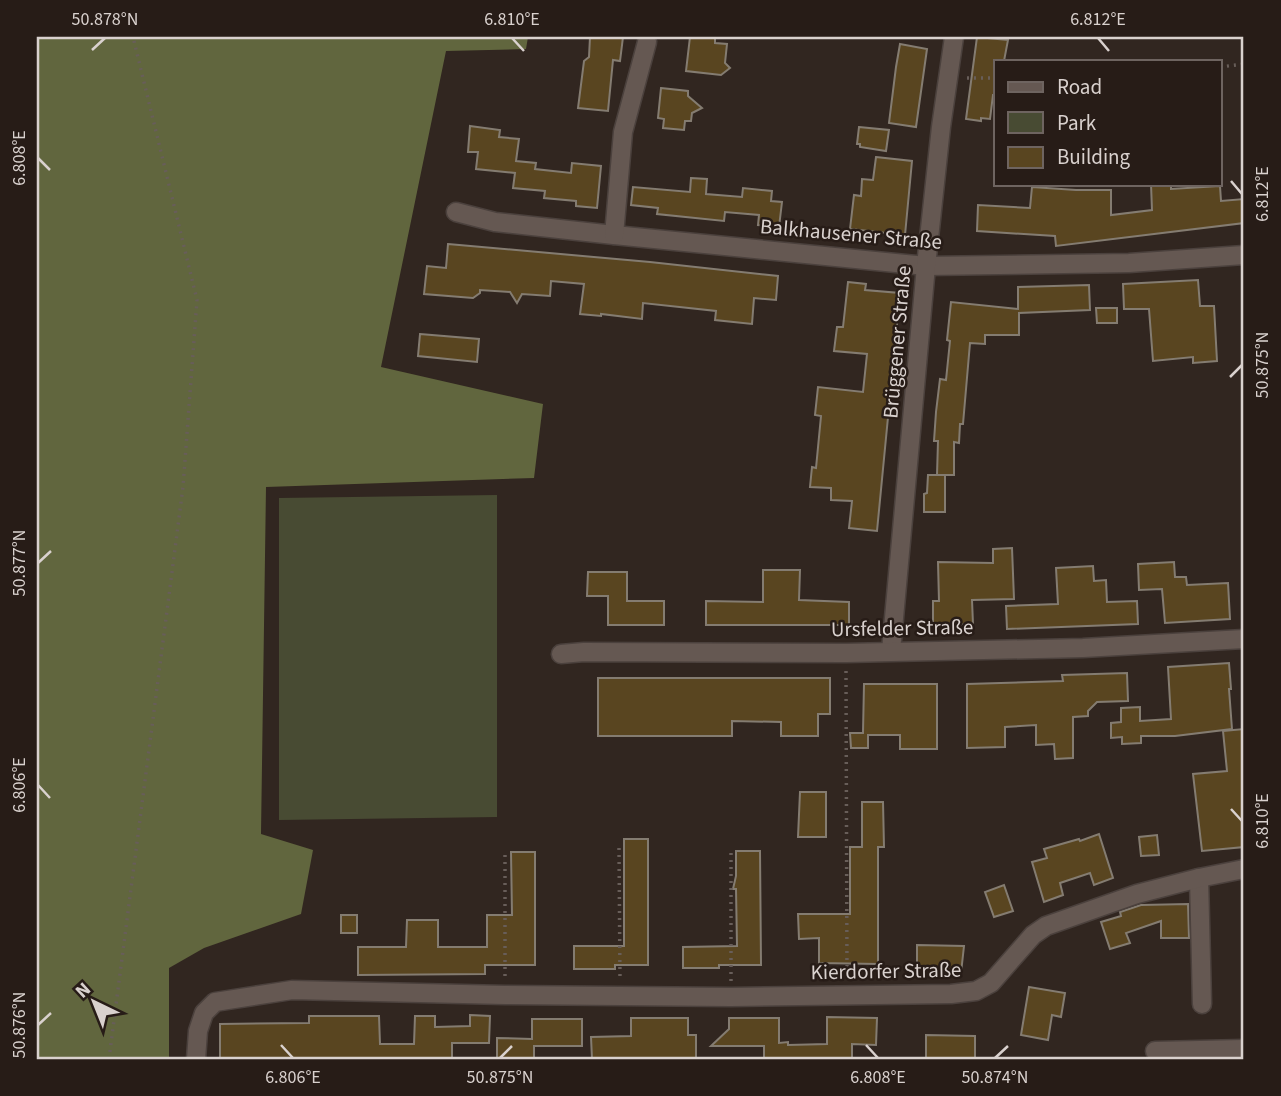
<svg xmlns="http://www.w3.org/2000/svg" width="1281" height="1096" font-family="'Source Sans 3',sans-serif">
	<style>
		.green { fill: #484b33 }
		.forest { fill: #61663e }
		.building { fill: #594520; stroke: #847c71; stroke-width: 2 }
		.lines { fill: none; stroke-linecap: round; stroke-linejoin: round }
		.minor-casing { stroke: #4b413d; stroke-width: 21 }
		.path { stroke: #685e59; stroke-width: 3.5; stroke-dasharray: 2 5; stroke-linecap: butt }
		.minor { stroke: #655852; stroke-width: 18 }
		.ticks { fill: none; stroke: #d9d1ce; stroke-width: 2.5 }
		.labels { text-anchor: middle; stroke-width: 5; stroke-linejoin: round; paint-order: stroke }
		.street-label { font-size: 21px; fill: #d9d1ce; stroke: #271c17 }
		.neatline { fill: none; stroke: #d9d1ce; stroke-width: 2.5 }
		.ticks-label { font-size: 18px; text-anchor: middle; fill: #d9d1ce }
	</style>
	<rect width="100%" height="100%" fill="#312620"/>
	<path class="green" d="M497,495V817L279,820V498Z"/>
	<path class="forest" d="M37,37H528L526,49L446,51L381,367L543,404L534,478L266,487L261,834L313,850L301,914L204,948L169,968V1059H37Z"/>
	<g class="building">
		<path d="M590,37H623L620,61L613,60L608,111L578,108L584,61L589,57Z"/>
		<path d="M690,37H715V43L727,44L725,63L730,68L721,75L686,71Z"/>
		<path d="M977,37L1008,40L1004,61H996V95H993L990,119L981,118V121L966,119Z"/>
		<path d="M900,44L927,49L916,127L889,123L896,67Z"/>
		<path d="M661,88L688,91V96L702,108L692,113L691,121H685L684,130L663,128L664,119L658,118Z"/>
		<path d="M470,126L500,130L499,137L519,139L516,161L536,163L535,169L571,173L572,163L601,166L597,208L576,206V201L544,198L545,191L513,188L515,173L476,169L478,152H468Z"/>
		<path d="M859,127L889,130L886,151L860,147V144H857Z"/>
		<path d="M876,157L912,161L905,235L850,229L854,195L861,196L862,179L873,180Z"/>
		<path d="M691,178L707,179L706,194L742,197L743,188L772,191L771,201L782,202L779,227L758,225L759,215L725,212L724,221L657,214L658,208L631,205L633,187L690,192Z"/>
		<path d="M1151,184H1171V189L1220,186L1221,201L1244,199V223L1056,246L1055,236L977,231L978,205L1030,208L1032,187L1076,190H1111V215L1152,210Z"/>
		<path d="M448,244L650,262L778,276L776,300L754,298L752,324L715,320L716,311L643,303L642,319L601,314V316L580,314L584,284L551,281L550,296L522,294L517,303L510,292L480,290V293L473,298L424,294L427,266L446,268Z"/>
		<path d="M1198,280L1200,306H1214L1217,361L1193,363V357L1153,361L1149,309H1124L1123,284Z"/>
		<path d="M848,282L866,284L865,290L900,293L877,531L849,528L852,501L831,500V488L810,487L812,467L816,468L821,416L815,415L818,387L863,392L867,354L834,351L837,327H843Z"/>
		<path d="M1089,285L1090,310L1019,313V335H985V344L970,343L963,424H960L959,443L954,442V475H937L938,441H934L936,412L940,379L946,380L950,341L947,340L951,302L1018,309V287Z"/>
		<path d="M1096,308H1117V323H1097Z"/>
		<path d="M420,334L479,339L477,362L418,356Z"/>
		<path d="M928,475H945V512H924V494L927,493Z"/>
		<path d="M1012,548L1014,599L972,600L973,624L933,625V601H939L938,562L993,563V549Z"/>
		<path d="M1174,562L1175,577H1186L1187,585L1228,583L1230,619L1165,623L1162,589L1139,590L1138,564Z"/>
		<path d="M1093,566L1094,581L1106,580L1107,602L1137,601L1138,624L1007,629L1006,606L1058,604L1056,568Z"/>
		<path d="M763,570H800L799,600L849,602V625H706V601L763,602Z"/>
		<path d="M588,572H627V601H664V625H608V596H587Z"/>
		<path d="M1229,663L1231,689H1229L1232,729L1175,736H1141V743L1122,744V737L1111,738V723L1121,722V708L1140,707V721L1171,719L1168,667Z"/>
		<path d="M1127,673L1128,701L1097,702L1088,711V716L1073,717V758L1055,759L1054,744L1036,745V725L1005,727V747L967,748V684L1063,681L1062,675Z"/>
		<path d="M598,678H830V714H818V736H781V722L732,721V736H598Z"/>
		<path d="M864,684H937V749H900V735H868V748H851L850,733H863Z"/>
		<path d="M1244,729V847L1202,851L1193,774L1227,771L1223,731Z"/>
		<path d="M800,792H826V837H798Z"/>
		<path d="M862,802H883L884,847H878V964L819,963V938L799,939L798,914H850V847H862Z"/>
		<path d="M1099,834L1113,878L1094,885L1090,873L1060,883L1063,895L1044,902L1032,862L1047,858L1044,849L1079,839L1080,841Z"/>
		<path d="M1157,835L1159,855L1141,856L1139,837Z"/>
		<path d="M624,839H648V965H615V969H574V946H624Z"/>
		<path d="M736,851H760L761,965H719V968H683V947L737,946L736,889H733L736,876Z"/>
		<path d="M511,852H535V965H485V974L358,975V947H406L407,920H438V947H487V915H512Z"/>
		<path d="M1004,885L1013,911L994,917L985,892Z"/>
		<path d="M1188,904L1189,938H1161V921L1126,933L1130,943L1110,949L1101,922L1121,916L1120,912L1141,905Z"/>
		<rect x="341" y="915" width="16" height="18"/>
		<path d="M917,945L964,946L961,973L932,970L933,966H917Z"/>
		<path d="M1029,987L1065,993L1061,1017L1052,1015L1048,1040L1021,1035Z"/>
		<path d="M470,1015L490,1016L489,1043H452V1059H220V1024L309,1023V1016H379L380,1044H414L415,1016H435V1027L470,1026Z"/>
		<path d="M827,1017L877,1018L876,1045L852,1044V1059H764V1046H711L729,1029V1018H779V1043L788,1042V1045L827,1044Z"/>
		<path d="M631,1018H688V1035H696V1059H592L591,1037L631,1036Z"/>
		<path d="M532,1019H582V1046H534V1059H497V1038L532,1039Z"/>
		<path d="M926,1035L975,1036V1059H926Z"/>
	</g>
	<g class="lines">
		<g class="minor-casing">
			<g id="minor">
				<path d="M456,212L495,222L614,235L926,266L1129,263L1244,255"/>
				<path d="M614,235L623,132L647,42"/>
				<path d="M891,651L926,266L941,127L954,37"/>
				<path d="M561,654L584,652L846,653L1083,648L1244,639"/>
				<path d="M1199,878L1202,1004"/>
				<path d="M1155,1051L1244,1049"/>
				<path d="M196,1059L198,1031L204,1013L215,1002L292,990L505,995L731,997L951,994L976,991L991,983L1033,935L1046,926L1137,894L1199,878L1244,869"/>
			</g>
		</g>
		<g class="path">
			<path d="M1220,67L1244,64"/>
			<path d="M967,78H996"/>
			<path d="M846,671L847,978"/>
			<path d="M619,848L620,980"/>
			<path d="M505,855V979"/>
			<path d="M731,981V852"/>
			<path d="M109,1059L183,487L197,300L133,37"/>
		</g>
		<use href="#minor" class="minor"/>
	</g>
	<path class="ticks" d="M512,38L524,51M1098,38L1109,51M92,50L105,38M38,158L50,170M1231,181L1242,194M1230,377L1242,365M38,563L51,551M38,785L50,798M1231,809L1242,821M38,1025L51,1013M281,1045L293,1058M866,1045L878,1058M500,1058L512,1046M995,1058L1008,1046"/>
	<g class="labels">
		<g class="street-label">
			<text transform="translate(851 234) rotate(5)" y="7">Balkhausener Straße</text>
			<text transform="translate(897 342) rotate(-85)" y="7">Brüggener Straße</text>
			<text transform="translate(902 628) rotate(-1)" y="7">Ursfelder Straße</text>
			<text transform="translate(886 971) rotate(-1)" y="7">Kierdorfer Straße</text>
		</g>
	</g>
	<rect width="1281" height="1096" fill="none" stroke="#271c17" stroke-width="77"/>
	<rect x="994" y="60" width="228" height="126" fill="#271c17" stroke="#6e6460" stroke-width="2"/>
	<rect x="1008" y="82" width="35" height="10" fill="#655852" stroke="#6e6460" stroke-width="2"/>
	<text x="1057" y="94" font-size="21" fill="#d9d1ce">Road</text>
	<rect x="1008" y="112" width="35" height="21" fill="#484b33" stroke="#6e6460" stroke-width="2"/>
	<text x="1057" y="130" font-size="21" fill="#d9d1ce">Park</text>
	<rect x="1008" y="147" width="35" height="21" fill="#594520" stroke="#6e6460" stroke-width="2"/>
	<text x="1057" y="164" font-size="21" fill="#d9d1ce">Building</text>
	<g transform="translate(94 1002) rotate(317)" stroke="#271c17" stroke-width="5" paint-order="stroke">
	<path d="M0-5L12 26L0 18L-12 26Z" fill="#d9d1ce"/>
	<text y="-10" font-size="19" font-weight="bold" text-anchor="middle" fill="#d9d1ce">N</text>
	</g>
	<rect x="38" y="38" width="1204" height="1020" class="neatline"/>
	<g class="ticks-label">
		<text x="105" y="25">50.878°N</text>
		<text x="512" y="25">6.810°E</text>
		<text x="1098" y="25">6.812°E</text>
		<text transform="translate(19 158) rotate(-90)" y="6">6.808°E</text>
		<text transform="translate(1262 194) rotate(-90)" y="6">6.812°E</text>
		<text transform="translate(1262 365) rotate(-90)" y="6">50.875°N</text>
		<text transform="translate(19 563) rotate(-90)" y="6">50.877°N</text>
		<text transform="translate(19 785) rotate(-90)" y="6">6.806°E</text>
		<text transform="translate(1262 821) rotate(-90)" y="6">6.810°E</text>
		<text transform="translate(19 1025) rotate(-90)" y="6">50.876°N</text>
		<text x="293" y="1083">6.806°E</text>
		<text x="500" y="1083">50.875°N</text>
		<text x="878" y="1083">6.808°E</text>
		<text x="995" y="1083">50.874°N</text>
	</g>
</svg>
